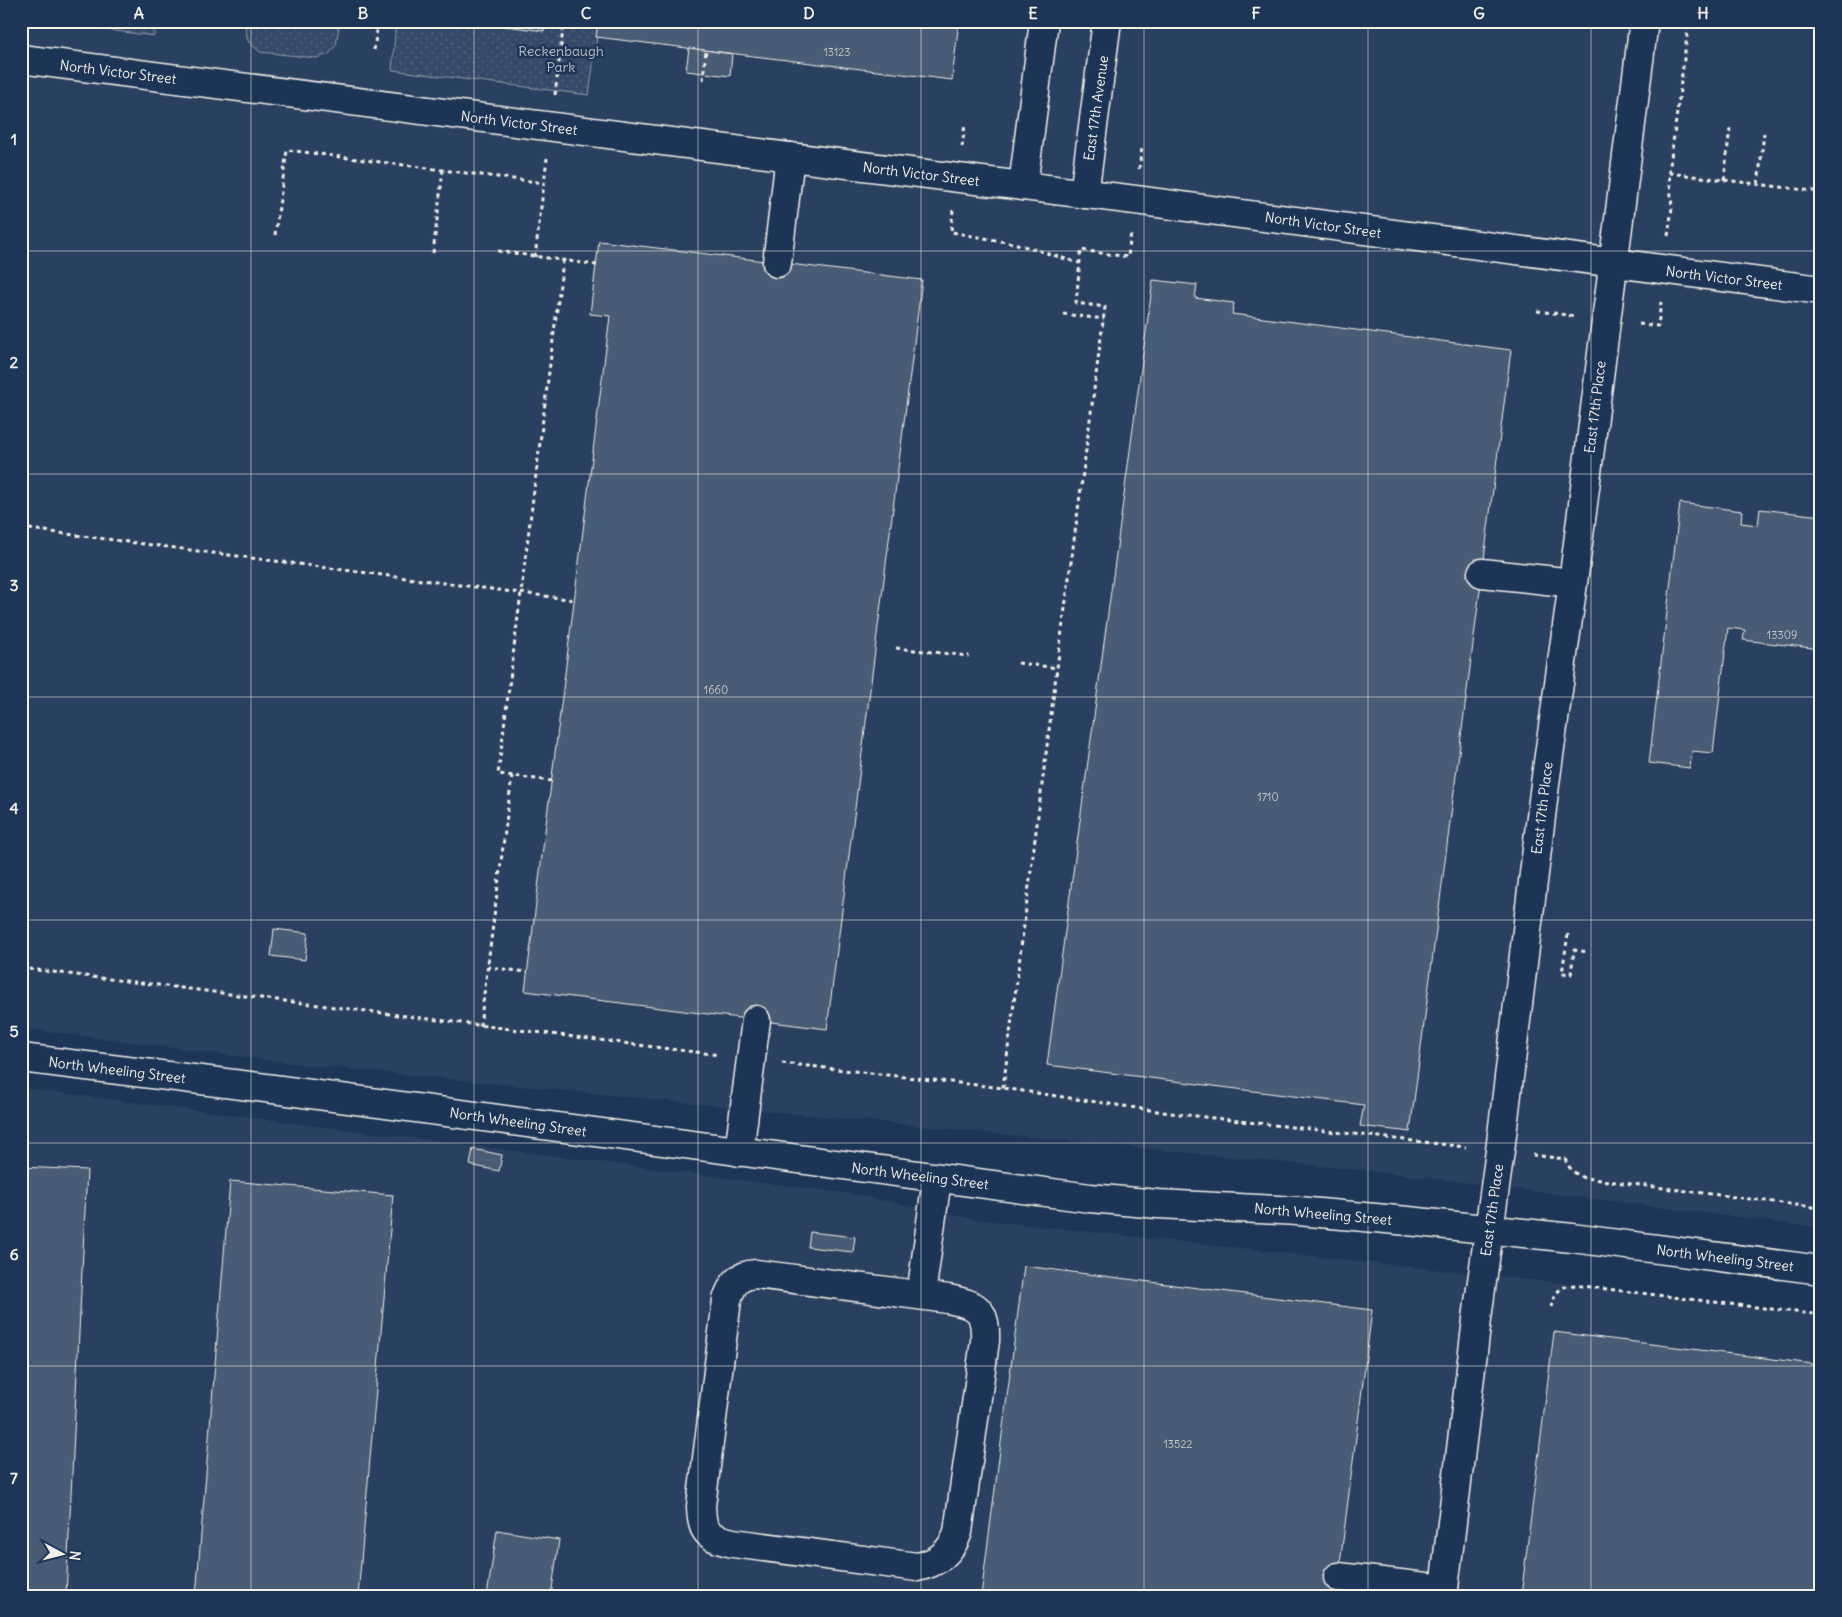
<svg xmlns="http://www.w3.org/2000/svg" width="1842" height="1617" font-family="Delius,sans-serif">
	<style>
		.built { fill: #2a4060 }
		.park { fill: url(#park-dots); stroke: #949ea8 }
		.building { fill: #485b74; stroke: #f4f1e8 }
		.lines { fill: none; stroke-linecap: round; stroke-linejoin: round }
		.minor-casing { stroke: #f4f1e8; stroke-width: 31 }
		.path { stroke: #f4f1e8; stroke-width: 3; stroke-dasharray: 4 4; stroke-linecap: butt }
		.minor { stroke: #1d3557; stroke-width: 28 }
		.grid { fill: none; stroke: #f4f1e8; stroke-width: 1; stroke-opacity: 0.55 }
		.labels { text-anchor: middle; stroke-width: 5; stroke-linejoin: round; paint-order: stroke }
		.number-label { font-size: 11px; fill: #c9cccb }
		.park-label { font-size: 14px; fill: #bbbfc1; stroke: #1d3557 }
		.street-label { font-size: 14px; fill: #f4f1e8; stroke: #1d3557 }
		.neatline { fill: none; stroke: #f4f1e8; stroke-width: 2 }
		.grid-label { font-size: 16px; text-anchor: middle; font-weight: bold; fill: #f4f1e8 }
	</style>
	<defs>
		<pattern id="park-dots" width="8" height="8" patternUnits="userSpaceOnUse" patternTransform="scale(1.25)"><rect width="8" height="8" fill="#354a67"/><path d="M2 2h.1M6 6h.1" fill="none" stroke="#53657d" stroke-width="1.8" stroke-linecap="round"/></pattern>
	</defs>
	<rect width="100%" height="100%" fill="#1d3557"/>
	<filter id="ink" filterUnits="userSpaceOnUse"><feTurbulence type="fractalNoise" baseFrequency=".02" numOctaves="2"/><feDisplacementMap in="SourceGraphic" scale="10" xChannelSelector="R" yChannelSelector="G"/><feConvolveMatrix kernelMatrix="1 2 1 2 8 2 1 2 1" color-interpolation-filters="sRGB"/></filter>
	<g filter="url(#ink)">
		<g class="built">
			<path d="M21,21H1821V1228L1399,1174L289,1063L21,1028Z"/>
			<path d="M21,1088L853,1194L974,1219L1587,1286L1821,1315V1596H21Z"/>
		</g>
		<g class="park">
			<path d="M40,21H156L154,36Z"/>
			<path d="M244,21H340L336,45L329,54L316,58L260,52L248,41Z"/>
			<path d="M396,21H599L589,95L392,70Z"/>
		</g>
		<g class="building">
			<path d="M467,21H545L544,31Z"/>
			<path d="M598,21H959L952,80L596,37Z"/>
			<path d="M689,48L732,54L730,76L686,71Z"/>
			<path d="M599,241L922,280L827,1029L525,991L610,316L590,314Z"/>
			<path d="M1153,280L1197,285L1195,298L1234,303L1232,314L1511,350L1410,1132L1360,1126L1364,1105L1047,1065Z"/>
			<path d="M1680,503L1742,511L1741,523L1758,525L1760,509L1821,516V649L1743,640L1745,630L1728,628L1713,753L1692,751L1690,768L1649,763Z"/>
			<path d="M274,929L308,933L305,960L271,956Z"/>
			<path d="M473,1149L502,1155L499,1171L470,1165Z"/>
			<path d="M21,1167L87,1170L66,1596H21Z"/>
			<path d="M230,1181L393,1195L358,1596H196Z"/>
			<path d="M810,1232L855,1237L853,1252L808,1247Z"/>
			<path d="M1024,1266L1372,1310L1336,1596H981Z"/>
			<path d="M1554,1332L1821,1365V1596H1521Z"/>
			<path d="M497,1530L559,1540L551,1596H487Z"/>
		</g>
		<g class="lines">
			<g class="minor-casing">
				<g id="minor">
					<path d="M21,59L710,147L1135,200L1821,290"/>
					<path d="M1023,186L1044,21"/>
					<path d="M1084,194L1107,21"/>
					<path d="M777,263L790,157"/>
					<path d="M1482,573L1573,583"/>
					<path d="M21,1058L258,1087L1090,1198L1158,1204L1298,1211L1408,1221L1572,1238L1821,1270"/>
					<path d="M739,1152L756,1020"/>
					<path d="M756,1274L948,1299C978,1305 986,1309 985,1341L958,1532C951,1552 939,1563 917,1567L733,1543C707,1537 702,1533 701,1506L727,1300C732,1284 738,1275 756,1274Z"/>
					<path d="M921,1295L937,1179"/>
					<path d="M1338,1577L1444,1589"/>
					<path d="M1443,1596L1479,1303L1500,1151L1545,784L1573,583L1644,21"/>
				</g>
			</g>
			<g class="path">
				<path d="M374,50L378,21"/>
				<path d="M703,80L706,50"/>
				<path d="M555,95L564,21"/>
				<path d="M962,147L965,124"/>
				<path d="M1139,169L1142,147"/>
				<path d="M1669,173L1821,192"/>
				<path d="M1724,180L1730,128"/>
				<path d="M1758,184L1764,133"/>
				<path d="M953,210L951,232L1017,244L1079,263"/>
				<path d="M275,235L287,150L544,183"/>
				<path d="M1668,236L1672,208L1669,173L1689,21"/>
				<path d="M498,251L597,265"/>
				<path d="M433,253L443,170"/>
				<path d="M535,257L547,158"/>
				<path d="M1537,311L1575,316"/>
				<path d="M1063,314L1104,319"/>
				<path d="M1639,324L1658,326L1661,302"/>
				<path d="M21,528L575,600"/>
				<path d="M896,648L969,656"/>
				<path d="M1018,663L1057,668"/>
				<path d="M552,781L498,774L563,261"/>
				<path d="M1568,934L1562,973L1571,974L1574,950L1589,952"/>
				<path d="M487,967L527,972"/>
				<path d="M21,968L719,1055"/>
				<path d="M480,1026L512,776"/>
				<path d="M782,1063L1003,1088L1170,1113L1466,1147"/>
				<path d="M1003,1088L1057,668L1105,307L1076,303L1081,250L1128,257L1131,232"/>
				<path d="M1533,1155L1565,1159C1569,1169 1574,1173 1584,1178L1821,1208"/>
				<path d="M1551,1307C1555,1293 1559,1286 1574,1285L1821,1315"/>
			</g>
			<use href="#minor" class="minor"/>
		</g>
	</g>
	<path class="grid" d="M251,21V1596M474,21V1596M698,21V1596M921,21V1596M1144,21V1596M1368,21V1596M1591,21V1596M21,251H1821M21,474H1821M21,697H1821M21,920H1821M21,1143H1821M21,1366H1821"/>
	<g class="labels">
		<g class="number-label">
			<text x="837" y="56">13123</text>
			<text x="1782" y="639">13309</text>
			<text x="716" y="694">1660</text>
			<text x="1268" y="801">1710</text>
			<text x="1178" y="1448">13522</text>
		</g>
		<g class="park-label">
			<text x="561" y="56">Reckenbaugh<tspan x="561" dy="16">Park</tspan></text>
		</g>
		<g class="street-label">
			<text transform="translate(118 72) rotate(7)" y="5">North Victor Street</text>
			<text transform="translate(1096 108) rotate(-82)" y="5">East 17th Avenue</text>
			<text transform="translate(519 123) rotate(7)" y="5">North Victor Street</text>
			<text transform="translate(921 174) rotate(7)" y="5">North Victor Street</text>
			<text transform="translate(1323 225) rotate(8)" y="5">North Victor Street</text>
			<text transform="translate(1724 278) rotate(7)" y="5">North Victor Street</text>
			<text transform="translate(1595 407) rotate(-83)" y="5">East 17th Place</text>
			<text transform="translate(1542 808) rotate(-83)" y="5">East 17th Place</text>
			<text transform="translate(117 1070) rotate(7)" y="5">North Wheeling Street</text>
			<text transform="translate(518 1122) rotate(8)" y="5">North Wheeling Street</text>
			<text transform="translate(920 1176) rotate(7)" y="5">North Wheeling Street</text>
			<text transform="translate(1492 1210) rotate(-82)" y="5">East 17th Place</text>
			<text transform="translate(1323 1214) rotate(5)" y="5">North Wheeling Street</text>
			<text transform="translate(1725 1258) rotate(7)" y="5">North Wheeling Street</text>
		</g>
	</g>
	<rect width="1842" height="1617" fill="none" stroke="#1d3557" stroke-width="55"/>
	<g transform="translate(62 1554) rotate(97)" stroke="#1d3557" stroke-width="4" paint-order="stroke">
	<path d="M0-4L9 19L0 12L-9 19Z" fill="#f4f1e8"/>
	<text y="-8" font-size="14" font-weight="bold" text-anchor="middle" fill="#f4f1e8">N</text>
	</g>
	<rect x="28" y="28" width="1786" height="1562" class="neatline"/>
	<g class="grid-label">
		<text x="139" y="19">A</text>
		<text x="363" y="19">B</text>
		<text x="586" y="19">C</text>
		<text x="809" y="19">D</text>
		<text x="1033" y="19">E</text>
		<text x="1256" y="19">F</text>
		<text x="1479" y="19">G</text>
		<text x="1703" y="19">H</text>
		<text x="14" y="145">1</text>
		<text x="14" y="368">2</text>
		<text x="14" y="591">3</text>
		<text x="14" y="814">4</text>
		<text x="14" y="1037">5</text>
		<text x="14" y="1260">6</text>
		<text x="14" y="1484">7</text>
	</g>
</svg>
